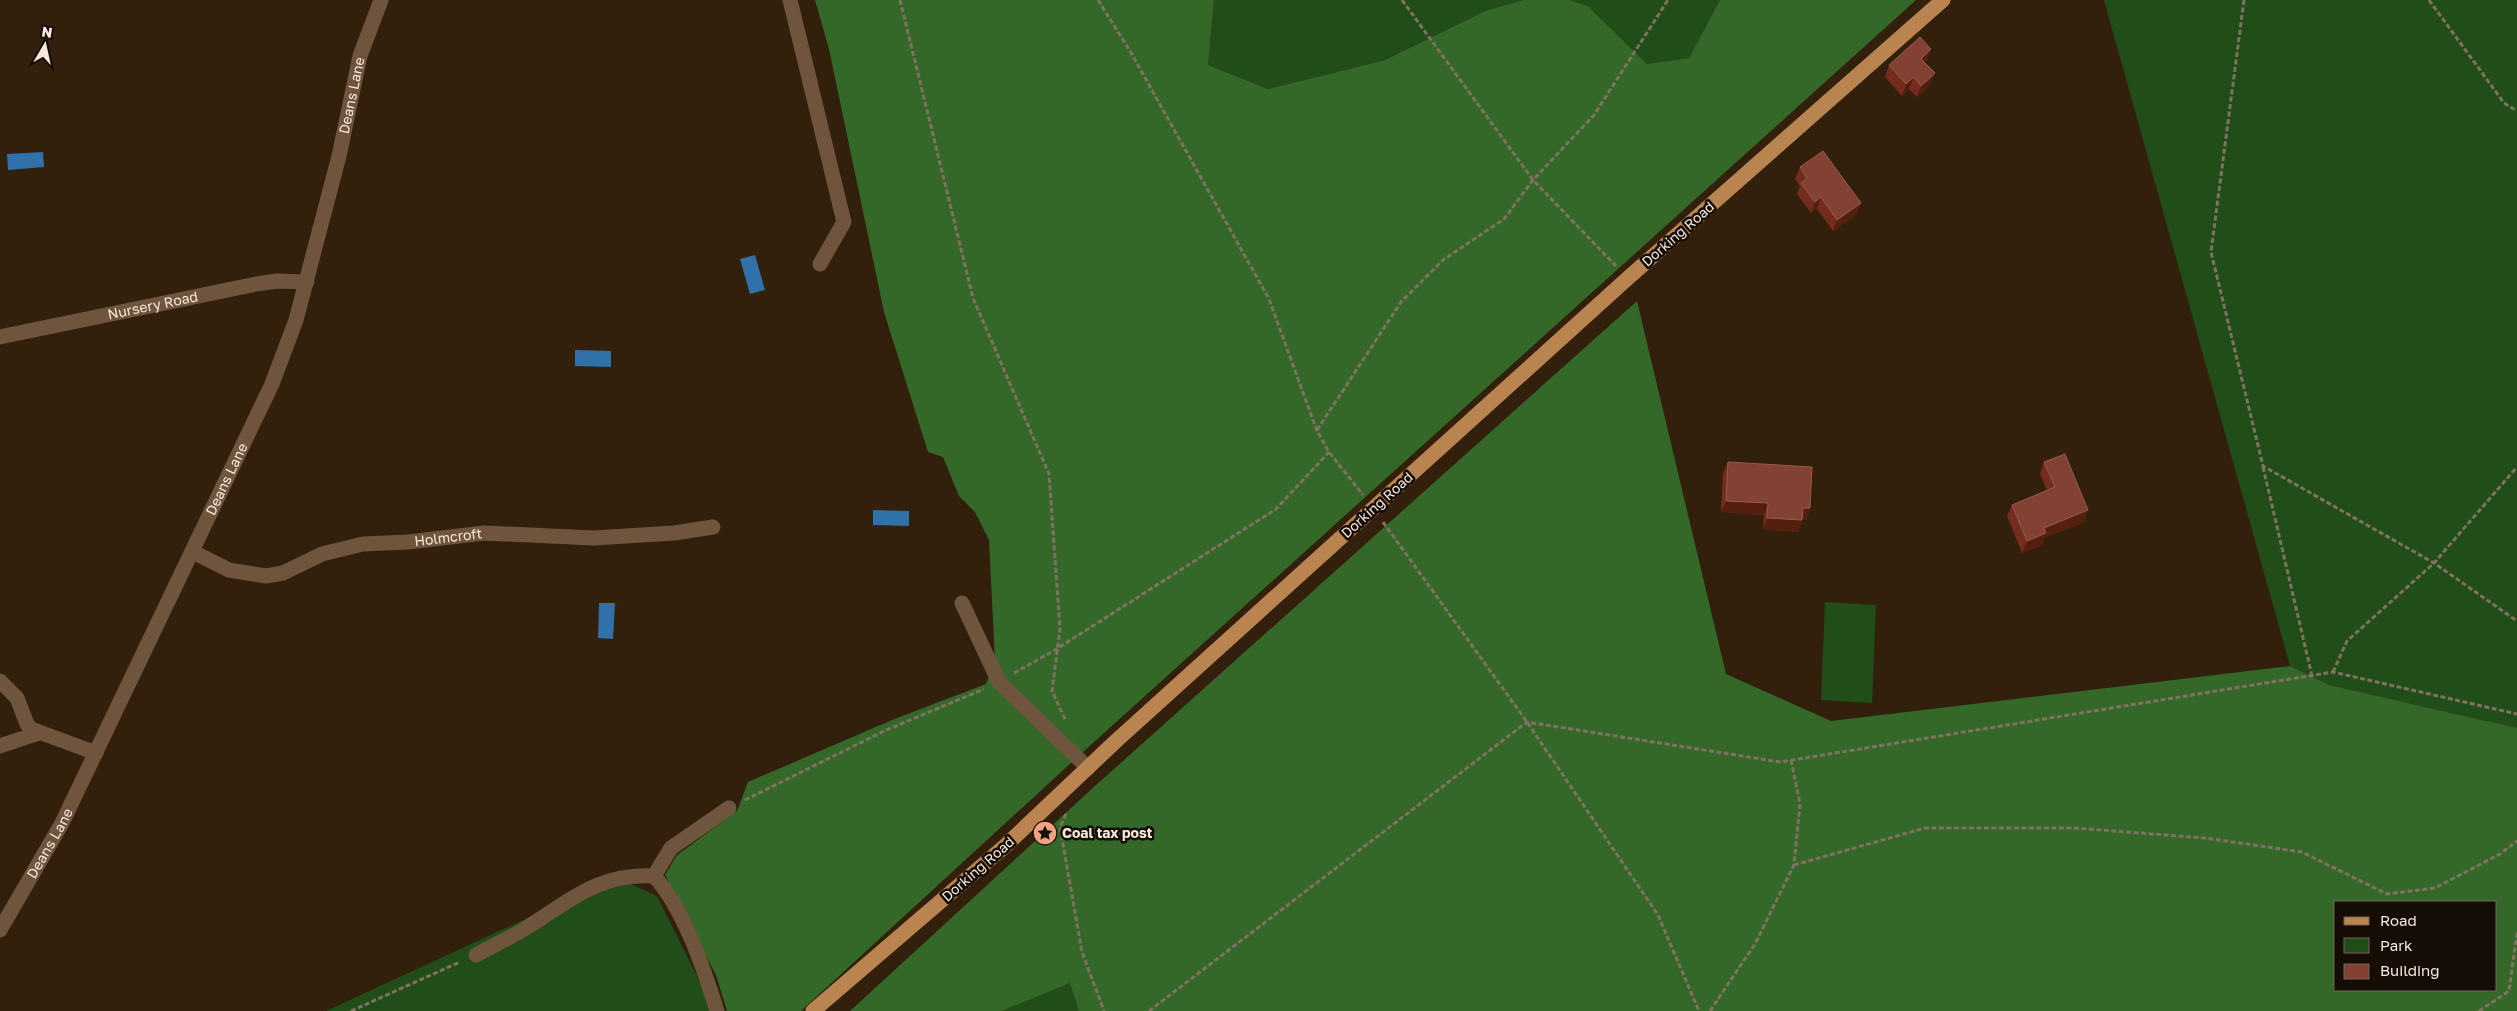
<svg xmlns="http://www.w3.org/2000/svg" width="2517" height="1011" font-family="'Golos Text',sans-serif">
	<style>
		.green { fill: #214d18 }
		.forest { fill: #346828; fill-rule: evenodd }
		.water { fill: #3171aa }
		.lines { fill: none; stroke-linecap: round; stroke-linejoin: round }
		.path { stroke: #817161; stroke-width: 3; stroke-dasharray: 5 2.5; stroke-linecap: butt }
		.minor { stroke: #6f553d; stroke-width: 15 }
		.major { stroke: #ba8451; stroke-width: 15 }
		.wall { fill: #752c1e }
		.shaded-wall { fill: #541f0f }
		.building { fill: #834133; stroke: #955b4e }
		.labels { text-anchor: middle; stroke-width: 5; stroke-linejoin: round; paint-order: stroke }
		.street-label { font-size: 14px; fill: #f6e9de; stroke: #140c05 }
		.poi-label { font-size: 14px; font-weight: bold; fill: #f6e9de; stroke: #140c05; text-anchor: start }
	</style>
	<rect width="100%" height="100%" fill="#32200d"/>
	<g class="green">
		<path d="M1214,0H1523L1485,11L1385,60L1268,89L1208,65Z"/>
		<path d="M1570,0H1720L1689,58L1647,64L1588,6Z"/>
		<path d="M2104,0H2517V728L2328,685L2290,666Z"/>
		<path d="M1825,602L1876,605L1872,703L1821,700Z"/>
		<path d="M624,881L657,896L703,988L710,1011H326L560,903Z"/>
		<path d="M1072,962L1092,1011H969Z"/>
	</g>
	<g class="forest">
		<path d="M815,0H1214L1208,65L1268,89L1385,60L1485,11L1523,0H1570L1588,6L1647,64L1689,58L1720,0H1916L1073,761L801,1011H727L716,975L665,875L677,855L737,811L748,782L892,720L986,684L995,660L989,540L975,512L959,496L943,457L928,452L884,312L829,49Z"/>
		<path d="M1637,301L1726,674L1831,721L2290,666L2329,685L2517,728V1011H1079L1070,983L1001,1011H850L1095,786ZM2336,902H2496V990H2336Z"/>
	</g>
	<g class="water">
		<path d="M43,152L44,167L8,170L7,154Z"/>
		<path d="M755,255L765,290L750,294L740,259Z"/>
		<path d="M575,350L611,351V367L575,366Z"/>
		<path d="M873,510L909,511V526L873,525Z"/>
		<path d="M599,603H615L613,639L598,638Z"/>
	</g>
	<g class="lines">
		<g class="path">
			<path d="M900,0L973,298L1049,474L1060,629L1052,691L1066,721"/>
			<path d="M1098,0L1130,51L1269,299L1317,431L1329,452L1363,495"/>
			<path d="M1402,0L1533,180L1616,266"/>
			<path d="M2244,0L2211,252L2263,466L2434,563L2517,621"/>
			<path d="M2429,0L2504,103L2517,111"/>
			<path d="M1317,430L1401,302L1443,260L1504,219L1533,180L1594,115L1668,0"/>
			<path d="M2263,467L2312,676"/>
			<path d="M1383,522L1527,722L1658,915L1699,1011"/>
			<path d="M2333,672L2347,641L2434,563L2517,467"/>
			<path d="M1014,673L1055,650L1276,509L1329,452"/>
			<path d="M745,800L884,731L984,689"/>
			<path d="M1066,814L1060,827L1082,952L1104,1011"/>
			<path d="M1794,865L1925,828H2075L2205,838L2302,852L2387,894L2435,888L2500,854L2517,841"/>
			<path d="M351,1011L460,962"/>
			<path d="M1149,1011L1527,722L1780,762L2333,672L2517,714"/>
			<path d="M1710,1011L1755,944L1794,865L1800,804L1791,760"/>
			<path d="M2479,1011L2509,991L2517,932"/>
		</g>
		<g class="minor">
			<path d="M790,0L844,222L820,264"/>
			<path id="s1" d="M0,337L256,284L277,281L307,282"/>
			<path id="s2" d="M193,552L229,570L266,576L283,573L322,554L363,544L408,542L484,533L594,538L674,533L713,527"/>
			<path d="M962,603L999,682L1088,768"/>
			<path d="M0,681L17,698L27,724L31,729L96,753"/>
			<path d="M0,746L39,733"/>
			<path d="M654,876L671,848L729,808"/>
			<path id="s3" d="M0,930L62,823L272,384L296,320L339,156L360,56L381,0"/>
			<path d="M476,955C492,946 510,938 526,928C571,900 599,873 654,876C684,909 704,969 717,1011"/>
		</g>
		<path class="major" d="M813,1011L1005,846L1116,741L1628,278L1943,0"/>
	</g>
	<g class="wall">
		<path d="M1927,60L1925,63L1930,85L1917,97L1909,89L1902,96L1885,77L1889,65Z"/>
		<path d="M1800,167L1861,203L1856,215L1833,231L1817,209L1811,213L1797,194L1800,186L1795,179Z"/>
		<path d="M1728,462L1810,508L1806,520H1802L1798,532L1763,529L1764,515L1721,512L1723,473Z"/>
		<path d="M2044,462L2084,522L2044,538L2042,545L2022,553L2007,516L2012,505L2047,490L2040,474Z"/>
	</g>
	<g class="shaded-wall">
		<path d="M1931,49L1927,60L1916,70L1921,59Z"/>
		<path d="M1935,73L1930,85L1917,97L1921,86Z"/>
		<path d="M1914,77L1909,89L1902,96L1906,84Z"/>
		<path d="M1821,197L1817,209L1811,213L1815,202Z"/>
		<path d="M1861,203L1856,215L1833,231L1837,220Z"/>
		<path d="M1726,501L1768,503L1764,515L1721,512Z"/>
		<path d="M1803,508H1810L1806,520H1798Z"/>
		<path d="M2088,510L2084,522L2044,538L2042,545L2022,553L2027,541L2044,528Z"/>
		<path d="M1767,518L1802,520L1798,532L1763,529Z"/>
	</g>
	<g class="building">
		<path d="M1920,37L1931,49L1921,59L1935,73L1921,86L1914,77L1906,84L1889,65Z"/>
		<path d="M1823,151L1861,203L1837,220L1821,197L1815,202L1801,183L1807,178L1800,167Z"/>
		<path d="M2065,454L2088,510L2044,528L2046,533L2027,541L2012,505L2055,487L2044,462Z"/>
		<path d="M1728,462L1812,467L1810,508H1803L1802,520L1767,518L1768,503L1726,501Z"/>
	</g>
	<defs>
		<g id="sight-disc" transform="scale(1.25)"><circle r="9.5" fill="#f2a17e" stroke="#140c05"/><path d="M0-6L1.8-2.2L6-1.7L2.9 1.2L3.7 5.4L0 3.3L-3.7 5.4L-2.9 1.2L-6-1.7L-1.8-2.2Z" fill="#111"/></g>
	</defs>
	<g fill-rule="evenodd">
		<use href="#sight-disc" x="1045" y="833"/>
	</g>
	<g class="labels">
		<g class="street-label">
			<text dy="5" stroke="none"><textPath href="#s3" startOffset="910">Deans Lane</textPath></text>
			<text transform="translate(1678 234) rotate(-41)" y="5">Dorking Road</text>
			<text dy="5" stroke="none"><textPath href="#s1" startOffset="156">Nursery Road</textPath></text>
			<text dy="5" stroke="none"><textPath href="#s3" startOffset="505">Deans Lane</textPath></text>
			<text transform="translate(1377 505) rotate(-42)" y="5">Dorking Road</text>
			<text dy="5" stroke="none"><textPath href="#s2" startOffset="266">Holmcroft</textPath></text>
			<text dy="5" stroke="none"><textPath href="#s3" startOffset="100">Deans Lane</textPath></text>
			<text transform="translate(978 869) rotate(-41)" y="5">Dorking Road</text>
		</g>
		<g class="poi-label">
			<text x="1062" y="838">Coal tax post</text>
		</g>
	</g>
	<rect x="2334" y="901" width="162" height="90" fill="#140c05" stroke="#6e645c"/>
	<rect x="2344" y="917" width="25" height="8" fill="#ba8451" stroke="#6e645c"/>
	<text x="2380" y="926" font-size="15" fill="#f6e9de">Road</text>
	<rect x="2344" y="938" width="25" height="15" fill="#214d18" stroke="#6e645c"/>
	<text x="2380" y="951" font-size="15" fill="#f6e9de">Park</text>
	<rect x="2344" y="964" width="25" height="15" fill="#834133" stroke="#6e645c"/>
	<text x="2380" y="976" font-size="15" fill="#f6e9de">Building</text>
	<g transform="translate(45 45) rotate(9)" stroke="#140c05" stroke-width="4" paint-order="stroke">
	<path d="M0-4L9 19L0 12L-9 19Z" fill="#f6e9de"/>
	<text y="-8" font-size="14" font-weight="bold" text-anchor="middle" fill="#f6e9de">N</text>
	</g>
</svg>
